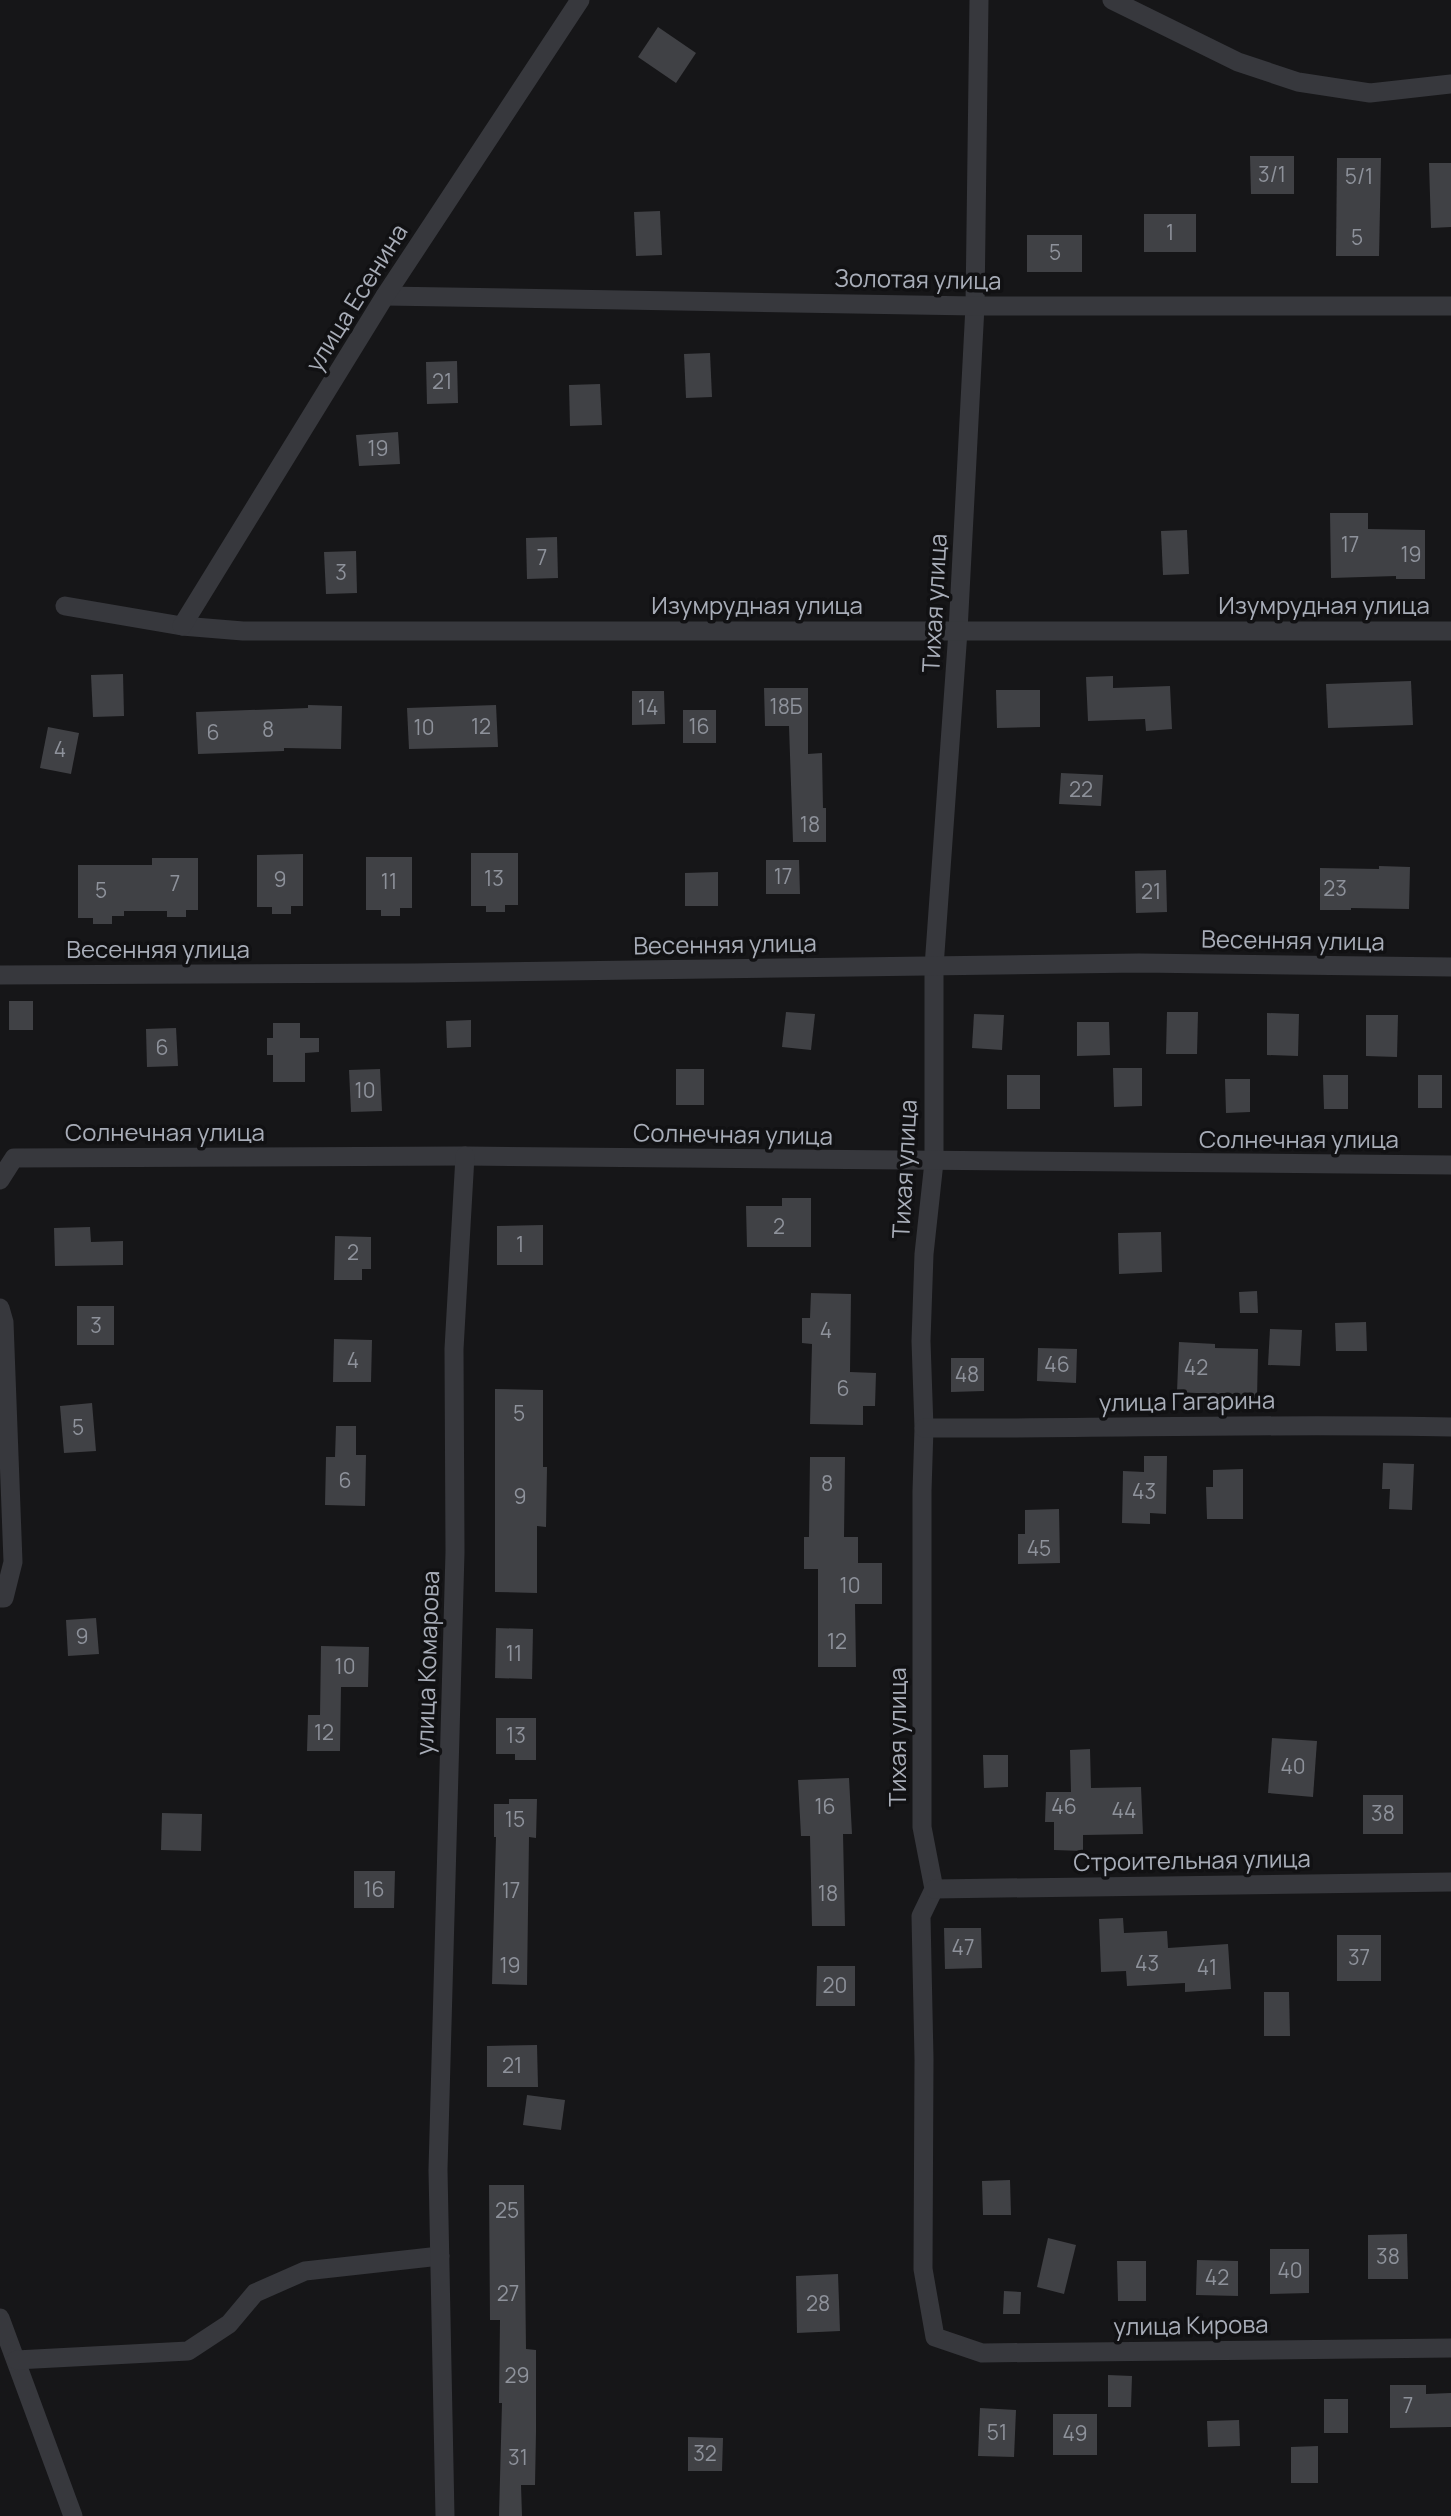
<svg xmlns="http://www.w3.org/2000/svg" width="1451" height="2516" font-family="Manrope,sans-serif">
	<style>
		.building { fill: #404145 }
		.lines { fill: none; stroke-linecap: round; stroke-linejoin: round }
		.minor { stroke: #37383d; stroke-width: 19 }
		.labels { text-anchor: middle; stroke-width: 7; stroke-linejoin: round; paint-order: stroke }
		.number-label { font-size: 21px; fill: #8e929b }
		.street-label { font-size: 24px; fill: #a8adb8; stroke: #111113 }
	</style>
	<rect width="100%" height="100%" fill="#161618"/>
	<g class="building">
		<path d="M658,27L696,53L676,83L638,57Z"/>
		<path d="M1250,156H1294V194H1251Z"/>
		<path d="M1337,158H1381L1379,256H1336Z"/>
		<path d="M1429,163H1451V227L1431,228Z"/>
		<path d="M660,211L662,255L636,256L634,212Z"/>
		<rect x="1144" y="214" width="52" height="38"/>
		<rect x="1027" y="235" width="55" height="37"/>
		<path d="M710,353L712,397L686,398L684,354Z"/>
		<path d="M457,361L458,403L427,404L426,362Z"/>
		<path d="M600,384L602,425L570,426L569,385Z"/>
		<path d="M398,432L400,464L359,466L356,435Z"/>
		<path d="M1330,513H1368V529L1425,530V579H1396V576L1331,578Z"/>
		<path d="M1187,530L1189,574L1163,575L1161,531Z"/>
		<path d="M557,537L558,578L527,579L526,538Z"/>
		<path d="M356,551L357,593L326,594L324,552Z"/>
		<path d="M123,674L124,716L93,717L91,675Z"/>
		<path d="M1113,676V688L1170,686L1172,729L1146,731L1145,719L1088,721L1086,677Z"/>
		<path d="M1411,681L1413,725L1328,728L1326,684Z"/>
		<path d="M764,688H808V754L822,753L823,808H826V842H793L789,726H765Z"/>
		<path d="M996,690H1040V727L997,728Z"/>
		<path d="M632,691H664L665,724L632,725Z"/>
		<path d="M308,705L342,706L341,749L284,748V751L198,754L196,712L308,708Z"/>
		<path d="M496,705L498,747L409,749L407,708Z"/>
		<rect x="683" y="710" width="33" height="33"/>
		<path d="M48,727L79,733L71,774L40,768Z"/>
		<path d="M1061,773L1103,775L1101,806L1059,804Z"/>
		<path d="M471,853H518V905H505V912H486V906H471Z"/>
		<path d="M303,854V906H291V914H272V907H257V855Z"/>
		<path d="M366,857H412V908H400V916H381V910H366Z"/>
		<path d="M152,858H198V910H186V917H167V911H124V916H112V924H93V918H78V865H152Z"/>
		<path d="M766,860H799L800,894H766Z"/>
		<path d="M1379,866L1410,867L1409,909L1351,908V910H1320V868L1379,869Z"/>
		<path d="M1166,870L1167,912L1136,913L1135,871Z"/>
		<path d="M718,872V906H685V873Z"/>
		<rect x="9" y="1001" width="24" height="29"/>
		<path d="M786,1012L815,1014L811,1050L782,1047Z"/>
		<path d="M1167,1012H1198L1197,1054H1166Z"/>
		<path d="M1267,1013L1299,1014L1298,1056L1267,1055Z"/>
		<path d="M974,1014L1004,1015L1002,1050L972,1048Z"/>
		<path d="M1366,1015H1398L1397,1057L1366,1056Z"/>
		<path d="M471,1020V1047L447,1048L446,1021Z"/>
		<path d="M1077,1022H1109L1110,1055L1077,1056Z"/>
		<path d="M273,1023H300V1038H319V1052L305,1053V1082H273V1055H267V1038H273Z"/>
		<path d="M176,1028L178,1066L147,1067L146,1029Z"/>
		<path d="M1113,1068H1142V1106L1114,1107Z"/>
		<path d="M380,1069L382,1111L351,1112L349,1070Z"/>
		<rect x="676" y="1069" width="28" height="36"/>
		<rect x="1007" y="1075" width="33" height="34"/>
		<path d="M1323,1075H1348V1109H1324Z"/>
		<rect x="1418" y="1075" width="24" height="33"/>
		<path d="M1225,1079H1250V1112L1226,1113Z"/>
		<path d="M782,1198H811V1247H747L746,1206H782Z"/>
		<path d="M543,1225V1265H497V1226Z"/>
		<path d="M90,1227L91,1242L123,1241V1265L55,1266L54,1228Z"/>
		<path d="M1161,1232L1162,1272L1119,1274L1118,1233Z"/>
		<path d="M335,1236L371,1237V1269H362V1280H334Z"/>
		<path d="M1257,1291L1258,1313H1240L1239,1292Z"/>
		<path d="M811,1293L851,1294L850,1372L876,1373L875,1406H863V1425L810,1424L812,1344L802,1343V1318H810Z"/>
		<rect x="77" y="1306" width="37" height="39"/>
		<path d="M1366,1322L1367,1351H1336L1335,1323Z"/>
		<path d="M1270,1329L1302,1330L1300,1366L1268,1365Z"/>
		<path d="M334,1339L372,1340L371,1382H333Z"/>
		<path d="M1179,1342L1215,1344V1348L1258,1349L1257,1400L1235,1399V1395L1177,1392Z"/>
		<path d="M1038,1348L1077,1349L1076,1383L1037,1381Z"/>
		<path d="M951,1358H984V1391L951,1392Z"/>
		<path d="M495,1389L543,1390V1467H547L546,1527L537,1526V1593L495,1592Z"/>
		<path d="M92,1403L96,1451L64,1453L60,1406Z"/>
		<path d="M336,1426H356V1455H366L365,1506L325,1505L326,1457H335Z"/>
		<path d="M1144,1456H1167L1166,1514L1150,1513V1524L1122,1523L1123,1471L1144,1472Z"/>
		<path d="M810,1457H845L844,1537H858V1563H882V1604H855L856,1667H818V1569H804V1537H809Z"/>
		<path d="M1383,1463L1414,1464L1412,1510L1389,1509L1390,1489H1382Z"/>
		<path d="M1243,1469V1519H1207L1206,1487H1213V1470Z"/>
		<path d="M1059,1509L1060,1563L1018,1564V1534H1025V1510Z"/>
		<path d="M96,1618L99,1654L68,1656L66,1620Z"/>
		<path d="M496,1628L533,1629L532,1679L495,1678Z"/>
		<path d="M321,1646L369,1647L368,1687H341L340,1751H307L308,1715H320Z"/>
		<path d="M496,1718H536V1760H515V1754H496Z"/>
		<path d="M1272,1738L1317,1741L1313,1797L1268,1793Z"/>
		<path d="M1090,1749L1091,1788L1141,1787L1143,1834L1083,1835V1851L1054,1850V1822H1045L1046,1792H1071L1070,1750Z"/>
		<path d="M983,1755H1008V1787L984,1788Z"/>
		<path d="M849,1778L852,1834H843L845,1926H812L810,1836H801L798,1780Z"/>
		<rect x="1363" y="1795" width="40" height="39"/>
		<path d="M509,1799H537L536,1838L529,1837L527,1985L492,1984L496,1837H494V1804H509Z"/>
		<path d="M162,1813L202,1814L201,1851L161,1850Z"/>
		<path d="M354,1871H395L394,1908H354Z"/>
		<path d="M1123,1918L1124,1933L1167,1931L1168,1948L1228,1944L1231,1989L1185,1992V1983L1127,1986L1126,1971L1101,1972L1099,1919Z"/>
		<path d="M944,1928H981L982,1968L945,1969Z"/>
		<rect x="1337" y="1935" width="44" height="46"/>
		<path d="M817,1966H855V2006H816Z"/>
		<path d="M1264,1992H1289L1290,2036H1264Z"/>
		<path d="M537,2045L538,2087H487V2046Z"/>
		<path d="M527,2095L565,2100L561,2130L523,2125Z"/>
		<path d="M1010,2180L1011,2215H983L982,2181Z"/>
		<path d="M489,2185H524L526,2349L536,2350V2432L535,2485H521L522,2516H499L502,2403H499L500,2320H490Z"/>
		<path d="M1407,2234L1408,2279H1368V2235Z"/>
		<path d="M1048,2238L1076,2245L1064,2294L1037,2287Z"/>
		<path d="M1270,2249H1309V2293L1270,2294Z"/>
		<path d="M1197,2260L1238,2261V2296L1196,2295Z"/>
		<path d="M1117,2261H1146V2301H1118Z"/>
		<path d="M838,2274L840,2331L797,2333L796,2276Z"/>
		<path d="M1004,2291L1021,2292L1020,2314H1003Z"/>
		<path d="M1108,2375L1132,2376L1131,2407H1108Z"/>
		<path d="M1390,2385H1426V2394L1451,2393V2427L1390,2428Z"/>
		<rect x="1324" y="2399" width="24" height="34"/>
		<path d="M980,2408L1016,2410L1014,2457L978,2456Z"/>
		<rect x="1053" y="2414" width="44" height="41"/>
		<path d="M1239,2420L1240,2446L1208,2447L1207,2421Z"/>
		<path d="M688,2437L723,2438L722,2471H688Z"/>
		<path d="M1318,2446V2483H1291V2447Z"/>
	</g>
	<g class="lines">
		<g class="minor">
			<path d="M979,0L975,306L958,631L934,967V1162L924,1254L921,1341L924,1428L922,1491V1827L934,1889L921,1916L924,2059L923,2269L935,2337L982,2353L1451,2348"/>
			<path d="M1112,0L1238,62L1298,82L1370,93L1451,84"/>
			<path d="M385,296L975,306H1451"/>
			<path d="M65,606L182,626L243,631H1451"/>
			<path d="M182,626L385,296L580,0"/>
			<path d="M0,975L414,973L1139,963L1451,967"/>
			<path d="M0,1180L14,1158L465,1156L1451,1165"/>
			<path d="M0,1308L4,1322L13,1562L4,1598H0"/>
			<path d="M924,1428C1099,1429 1275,1423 1451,1427"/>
			<path d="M934,1889L1451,1882"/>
			<path d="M0,2318L73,2516"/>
			<path d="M16,2360L188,2351L229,2324L255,2293L305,2271L440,2256"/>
			<path d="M445,2516L438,2170L455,1552L454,1349L465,1156"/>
		</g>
	</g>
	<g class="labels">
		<g class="number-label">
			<text x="1272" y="182">3/1</text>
			<text x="1359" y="184">5/1</text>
			<text x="1170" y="240">1</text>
			<text x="1357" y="245">5</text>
			<text x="1055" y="260">5</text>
			<text x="442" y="389">21</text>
			<text x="378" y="456">19</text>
			<text x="1350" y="552">17</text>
			<text x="1411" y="562">19</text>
			<text x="542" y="565">7</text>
			<text x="341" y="580">3</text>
			<text x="786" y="714">18Б</text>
			<text x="648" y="715">14</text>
			<text x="481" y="734">12</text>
			<text x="699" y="734">16</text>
			<text x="424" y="735">10</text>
			<text x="268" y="737">8</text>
			<text x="213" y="740">6</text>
			<text x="60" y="757">4</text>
			<text x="1081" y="797">22</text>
			<text x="810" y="832">18</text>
			<text x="783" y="884">17</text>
			<text x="494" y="886">13</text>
			<text x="280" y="887">9</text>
			<text x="389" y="889">11</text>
			<text x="175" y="891">7</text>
			<text x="1335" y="896">23</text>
			<text x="101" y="898">5</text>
			<text x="1151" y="899">21</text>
			<text x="162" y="1055">6</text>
			<text x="365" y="1098">10</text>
			<text x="779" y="1234">2</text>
			<text x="520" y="1252">1</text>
			<text x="353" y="1260">2</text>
			<text x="96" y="1333">3</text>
			<text x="826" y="1338">4</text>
			<text x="353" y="1368">4</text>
			<text x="1057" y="1372">46</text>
			<text x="1196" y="1375">42</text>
			<text x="967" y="1382">48</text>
			<text x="843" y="1396">6</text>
			<text x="519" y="1421">5</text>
			<text x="78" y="1435">5</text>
			<text x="345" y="1488">6</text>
			<text x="827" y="1491">8</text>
			<text x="1144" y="1499">43</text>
			<text x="520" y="1504">9</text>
			<text x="1039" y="1556">45</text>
			<text x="850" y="1593">10</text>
			<text x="82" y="1644">9</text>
			<text x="837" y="1649">12</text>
			<text x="514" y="1661">11</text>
			<text x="345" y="1674">10</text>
			<text x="324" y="1740">12</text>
			<text x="516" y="1743">13</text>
			<text x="1293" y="1774">40</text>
			<text x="825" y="1814">16</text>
			<text x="1064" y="1814">46</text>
			<text x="1124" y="1818">44</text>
			<text x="1383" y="1821">38</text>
			<text x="515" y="1827">15</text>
			<text x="374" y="1897">16</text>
			<text x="511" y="1898">17</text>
			<text x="828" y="1901">18</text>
			<text x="963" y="1955">47</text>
			<text x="1359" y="1965">37</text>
			<text x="1147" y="1971">43</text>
			<text x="510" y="1973">19</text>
			<text x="1207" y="1975">41</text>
			<text x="835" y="1993">20</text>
			<text x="512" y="2073">21</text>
			<text x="507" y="2218">25</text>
			<text x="1388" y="2264">38</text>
			<text x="1290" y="2278">40</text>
			<text x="1217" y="2285">42</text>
			<text x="508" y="2301">27</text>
			<text x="818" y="2311">28</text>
			<text x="517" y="2383">29</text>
			<text x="1408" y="2413">7</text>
			<text x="997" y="2440">51</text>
			<text x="1075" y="2441">49</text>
			<text x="705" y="2461">32</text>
			<text x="518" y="2465">31</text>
		</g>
		<g class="street-label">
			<text transform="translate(918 280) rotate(1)" y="8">Золотая улица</text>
			<text transform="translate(357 298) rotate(-58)" y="8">улица Есенина</text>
			<text transform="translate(935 603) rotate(-87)" y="8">Тихая улица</text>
			<text x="757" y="614">Изумрудная улица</text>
			<text x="1324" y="614">Изумрудная улица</text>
			<text transform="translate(1293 941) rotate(1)" y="8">Весенняя улица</text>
			<text transform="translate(725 945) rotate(-1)" y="8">Весенняя улица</text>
			<text x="158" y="958">Весенняя улица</text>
			<text x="165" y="1141">Солнечная улица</text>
			<text transform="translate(733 1135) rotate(1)" y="8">Солнечная улица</text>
			<text x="1299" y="1148">Солнечная улица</text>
			<text transform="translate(905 1169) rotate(-87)" y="8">Тихая улица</text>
			<text transform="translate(1187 1402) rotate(-1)" y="8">улица Гагарина</text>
			<text transform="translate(428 1663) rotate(-88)" y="8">улица Комарова</text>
			<text transform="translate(898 1737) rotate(-90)" y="8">Тихая улица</text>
			<text transform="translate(1192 1861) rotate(-1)" y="8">Строительная улица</text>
			<text transform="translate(1191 2326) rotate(-1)" y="8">улица Кирова</text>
		</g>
	</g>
</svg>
